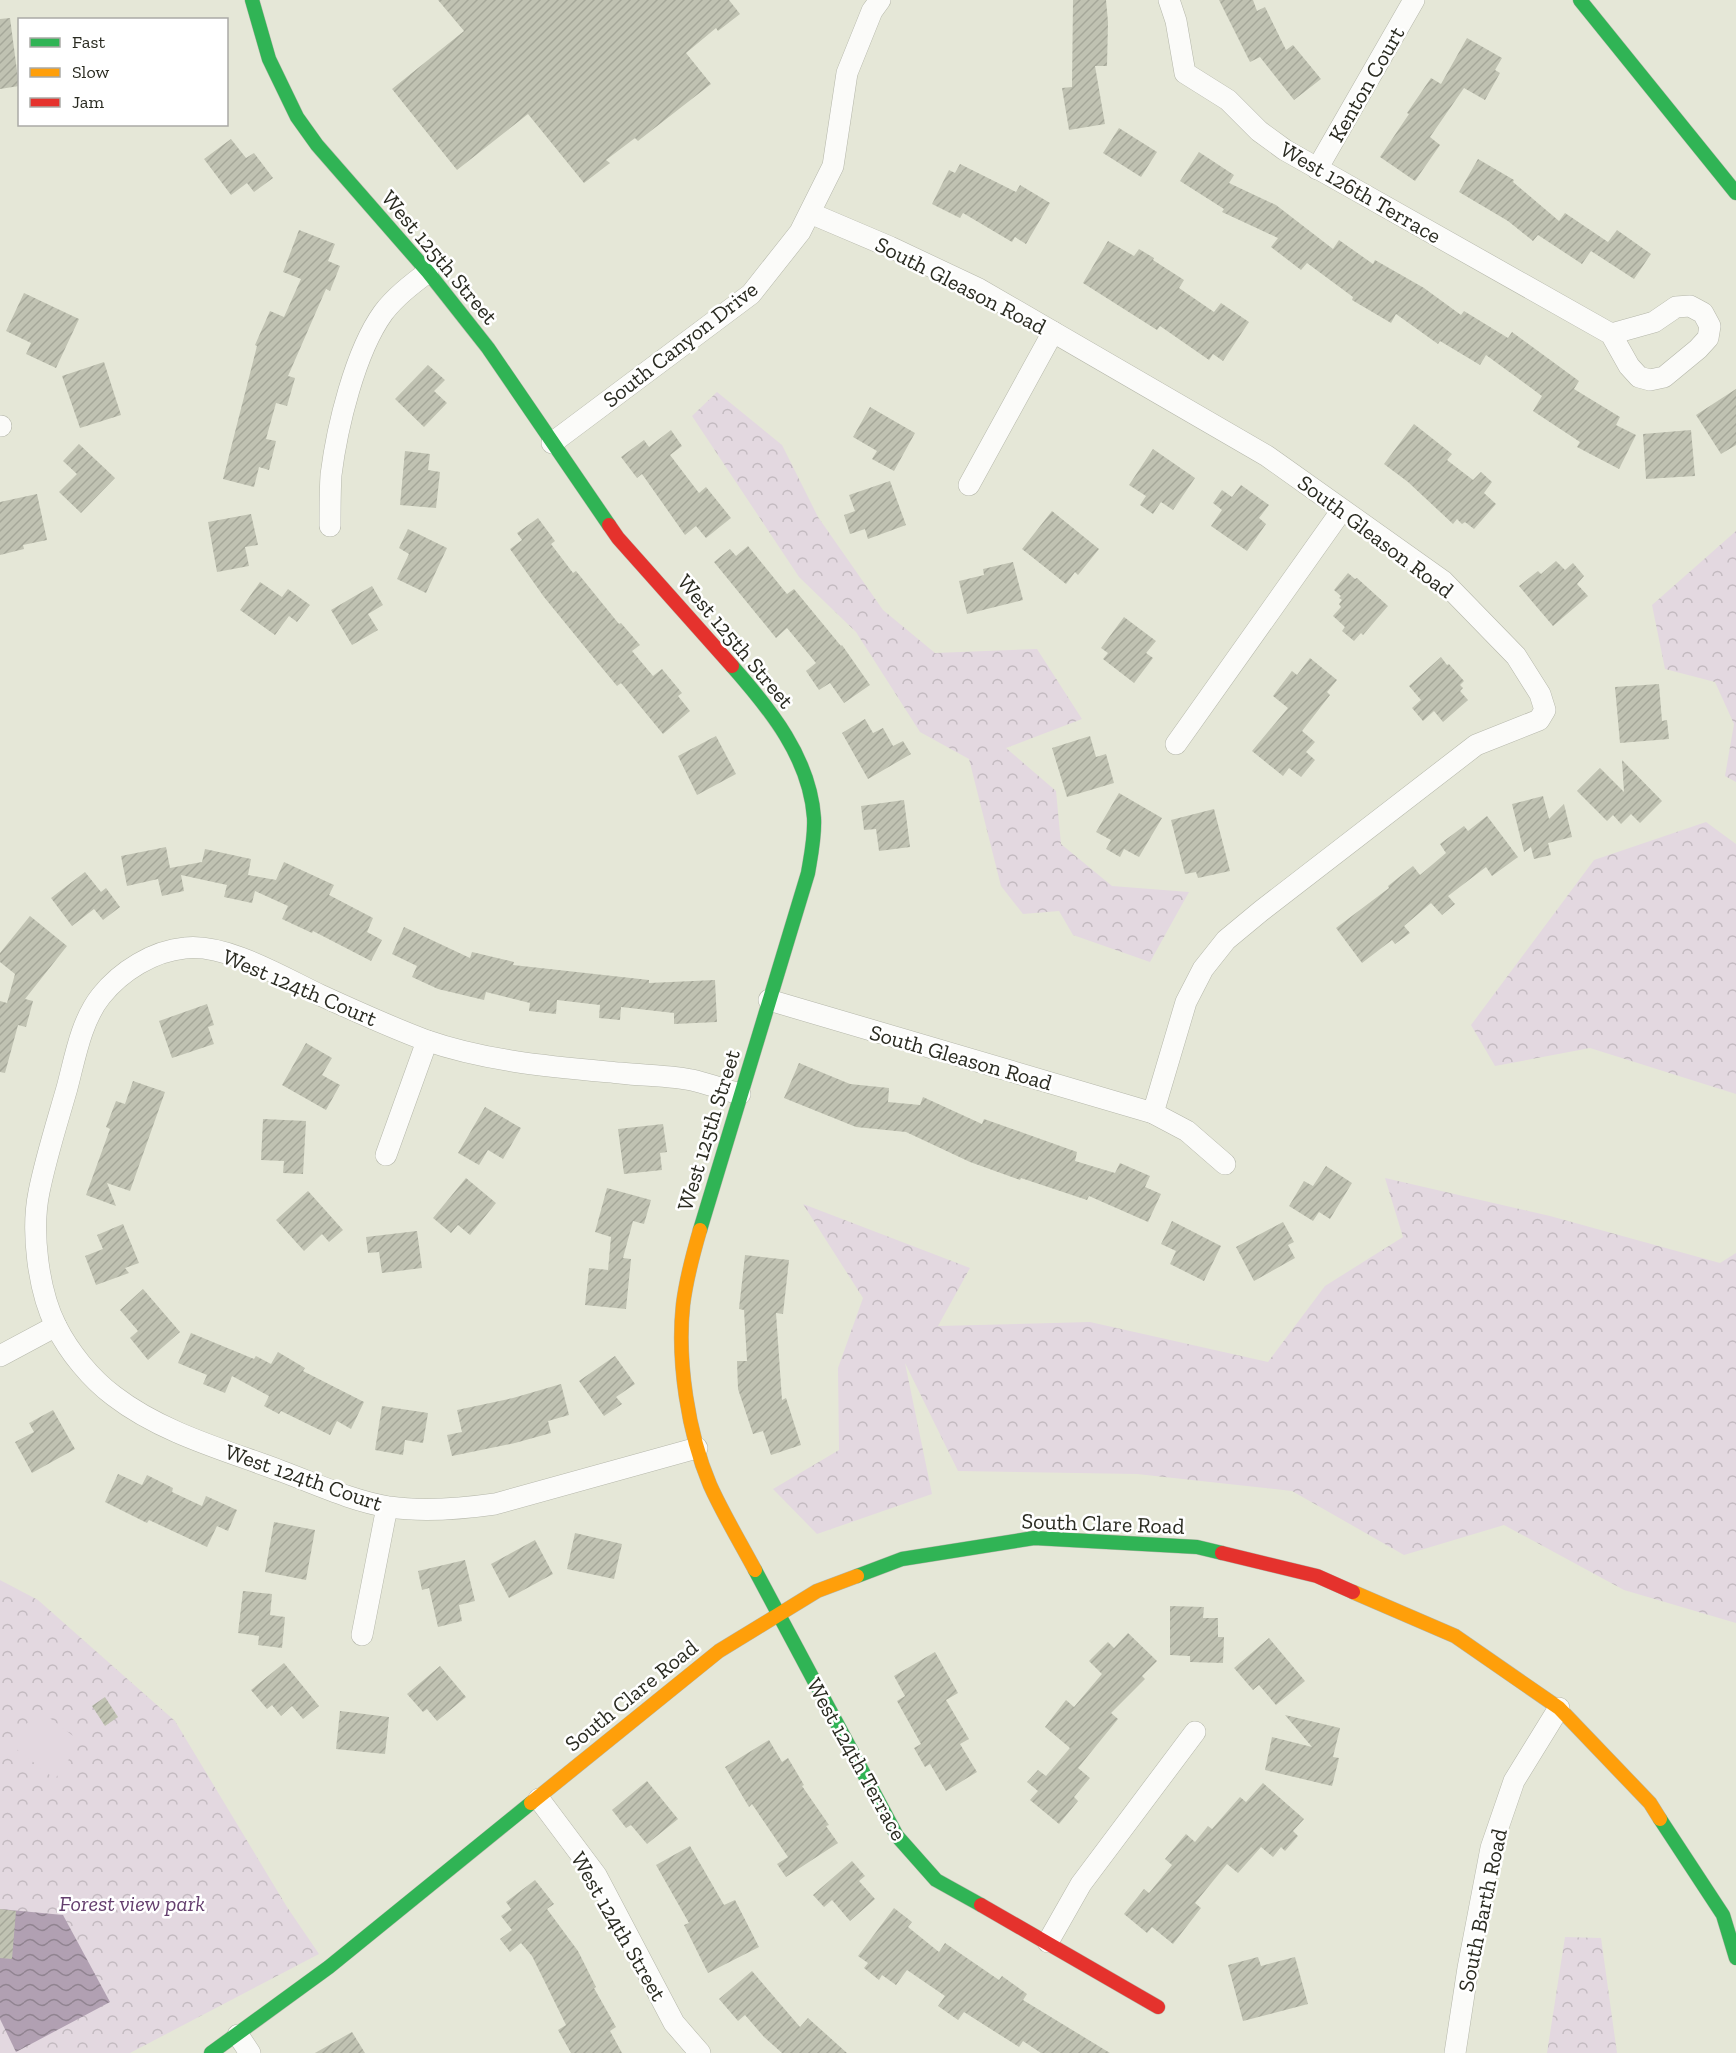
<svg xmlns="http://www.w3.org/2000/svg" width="1736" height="2053" font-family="'Zilla Slab',serif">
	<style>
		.forest { fill: url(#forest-crowns) }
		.pitch { fill: #e3d8e0 }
		.water { fill: url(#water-waves) }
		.building { fill: url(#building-hatch) }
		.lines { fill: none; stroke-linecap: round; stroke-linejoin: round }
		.street-casing { stroke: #b5b7aa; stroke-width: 22 }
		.fast-casing { stroke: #b5b7aa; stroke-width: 15 }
		.slow-casing { stroke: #b5b7aa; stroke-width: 15 }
		.jam-casing { stroke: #b5b7aa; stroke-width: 15 }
		.street { stroke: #fbfbf9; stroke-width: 21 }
		.fast { stroke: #30b455; stroke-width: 14 }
		.slow { stroke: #ff9f0a; stroke-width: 14 }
		.jam { stroke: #e5322d; stroke-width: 14 }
		.labels { text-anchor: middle; stroke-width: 5; stroke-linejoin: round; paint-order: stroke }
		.street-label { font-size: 22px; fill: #2a2b21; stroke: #fff }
		.park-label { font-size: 22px; font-style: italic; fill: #643f6e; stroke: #fff }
	</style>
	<defs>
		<pattern id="forest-crowns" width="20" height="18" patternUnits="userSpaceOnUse" patternTransform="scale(1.5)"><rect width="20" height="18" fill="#e3d8e0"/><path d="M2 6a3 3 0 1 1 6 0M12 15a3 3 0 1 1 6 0" fill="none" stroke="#c3bac0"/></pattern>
		<pattern id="water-waves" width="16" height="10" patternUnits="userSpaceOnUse" patternTransform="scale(1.5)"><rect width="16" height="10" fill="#b1a0b2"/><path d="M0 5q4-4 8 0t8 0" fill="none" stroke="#908390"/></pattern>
		<pattern id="building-hatch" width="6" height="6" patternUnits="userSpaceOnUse" patternTransform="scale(1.5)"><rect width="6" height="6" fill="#c0c2b2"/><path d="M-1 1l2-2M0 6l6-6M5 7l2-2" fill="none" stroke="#a5a799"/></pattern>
	</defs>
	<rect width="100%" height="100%" fill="#e5e7d7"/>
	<g class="forest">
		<path d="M717,392L782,445L818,517L883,610L935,653L1037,649L1082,719L1006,748L1056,791L1061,844L1112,886L1189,892L1150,962L1073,935L1059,911L1023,914L1001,886L969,759L920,732L856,632L799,577L692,416Z"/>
		<path d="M1736,531V782L1725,776L1734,724L1715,682L1665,669L1652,605Z"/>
		<path d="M1706,822L1736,844V1094L1590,1048L1495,1066L1471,1025L1594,860Z"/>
		<path d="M1385,1178L1550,1216L1720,1263L1736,1253V1623L1624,1590L1504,1525L1404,1555L1292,1491L1137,1474L958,1471L905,1363L932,1494L817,1534L773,1489L839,1450L838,1368L863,1298L803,1204L970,1268L938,1326L1090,1322L1268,1362L1325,1286L1403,1237Z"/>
		<path d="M0,1580L38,1600L175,1721L287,1907L319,1954L130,2053H0Z"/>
		<path d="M1565,1937L1601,1938L1617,2053H1547Z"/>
	</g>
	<path class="pitch" d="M38,1709L81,1742L55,1779L11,1745Z"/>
	<path class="water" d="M0,1909L63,1915L110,2002L16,2052L0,2019Z"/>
	<g class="building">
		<path d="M438,0H729L740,14L718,31L716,28L686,53L711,84L638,141L635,138L606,160L610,163L584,183L528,114L457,170L392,89L464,31Z"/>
		<path d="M1073,0H1106L1108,22L1107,66H1095L1105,124L1069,130L1062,88L1072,87Z"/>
		<path d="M1219,0H1253L1257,11L1265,7L1286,50L1293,45L1321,79L1294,100L1260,57L1250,62Z"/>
		<path d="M10,18L19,86L0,89V19Z"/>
		<path d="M1467,38L1502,58L1495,70L1500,73L1485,100L1464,88L1430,137L1440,145L1415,181L1380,157L1409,114L1407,113L1431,78L1441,84Z"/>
		<path d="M1119,128L1157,152L1141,177L1103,153Z"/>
		<path d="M231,139L246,158L254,153L273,178L254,192L247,183L231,195L204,159Z"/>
		<path d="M1199,152L1234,175L1229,183L1276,205L1333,249L1339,240L1373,264L1375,260L1424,288L1461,315L1464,311L1508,338L1512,332L1579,381L1574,389L1620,417L1616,425L1636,435L1619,469L1577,447L1580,442L1533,411L1542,396L1486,355L1480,365L1440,341L1438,344L1396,314L1391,323L1352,300L1353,297L1307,263L1301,270L1271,247L1278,238L1222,212L1224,209L1180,181Z"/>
		<path d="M1478,159L1514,180L1513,182L1559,221L1565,213L1608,242L1617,230L1651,254L1634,279L1591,251L1582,264L1538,235L1533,241L1508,221L1459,192Z"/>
		<path d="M960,164L1016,192L1020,185L1050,203L1026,244L1015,237L1012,242L963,213L960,218L932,204L949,170L955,173Z"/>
		<path d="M299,230L335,244L328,261L340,266L330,291L326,289L288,376L295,378L287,406L276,403L266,439L276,441L269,470L259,467L254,487L223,479L257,346L255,345L270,311L284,317L301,279L283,272Z"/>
		<path d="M1108,241L1134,256L1139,249L1154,258L1153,260L1184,280L1179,288L1214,312L1221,303L1249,322L1223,361L1213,354L1209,360L1160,326L1157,330L1083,283Z"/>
		<path d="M24,293L79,319L56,368L26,354L31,343L6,331Z"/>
		<path d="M104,362L121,415L80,428L62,376Z"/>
		<path d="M428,365L445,380L434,391L447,403L424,427L395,399Z"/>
		<path d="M1736,389V445L1721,454L1696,415Z"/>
		<path d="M870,407L915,433L894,471L872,459L877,451L853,437Z"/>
		<path d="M1414,424L1452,454L1447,460L1473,480L1481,472L1492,482L1484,493L1496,504L1474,529L1465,522L1462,524L1457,519L1453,524L1408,482L1384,464Z"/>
		<path d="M671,430L682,446L670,455L699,493L706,487L731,518L706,538L696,526L685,535L642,474L637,478L621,457L644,440L649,447Z"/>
		<path d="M1691,430L1695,476L1646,479L1643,434Z"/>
		<path d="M79,444L115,478L81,513L59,492L77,474L63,461Z"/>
		<path d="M1153,449L1195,478L1173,510L1161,502L1153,514L1140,505L1146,496L1129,485Z"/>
		<path d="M405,451L430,454L428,470L440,472L436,508L400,505Z"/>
		<path d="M890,481L906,525L868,539L865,529L850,534L844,515L855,511L849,495Z"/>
		<path d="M1241,485L1269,505L1259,518L1266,524L1247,551L1211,526L1222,510L1213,503L1222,490L1232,497Z"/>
		<path d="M37,494L47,540L23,545L24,549L0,555V502Z"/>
		<path d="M1052,511L1099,549L1078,575L1075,572L1066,584L1022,549Z"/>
		<path d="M251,514L258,545L245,547L249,566L217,572L208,522Z"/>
		<path d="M538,518L555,541L551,544L573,573L576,571L619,624L621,623L640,645L632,651L653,676L662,669L682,693L678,696L690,711L663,734L621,683L617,686L588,651L544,597L510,549L522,540L517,533Z"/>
		<path d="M408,529L447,548L426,593L397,579L409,554L399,548Z"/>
		<path d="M748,546L787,594L794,589L841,646L842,645L870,685L844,703L830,683L819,690L806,671L816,663L787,628L776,638L714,562L730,549L736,556Z"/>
		<path d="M1556,561L1565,570L1573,563L1584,576L1577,584L1588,596L1553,626L1519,586L1538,571L1541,574Z"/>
		<path d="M1013,562L1023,600L967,614L959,581L984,575L983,569Z"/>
		<path d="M1348,573L1355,579L1357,578L1388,606L1363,635L1361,633L1354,641L1342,631L1345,627L1333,616L1341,607L1339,604L1342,600L1339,598L1341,596L1334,590Z"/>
		<path d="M260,582L282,597L288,589L310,605L297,622L289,616L275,635L240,610Z"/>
		<path d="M372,586L383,605L368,614L378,630L352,645L331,610Z"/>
		<path d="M1124,617L1156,641L1146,653L1153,658L1134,683L1103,659L1108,653L1101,648Z"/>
		<path d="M1441,657L1447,665L1449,664L1464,681L1460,685L1463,688L1460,691L1468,700L1443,722L1434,711L1423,721L1412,708L1421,700L1409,686Z"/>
		<path d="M1310,658L1337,680L1327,692L1330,695L1302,731L1315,742L1306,752L1315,760L1301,777L1289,768L1283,776L1252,751L1288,708L1273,696L1292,671L1297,675Z"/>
		<path d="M1659,684L1662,721L1667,720L1669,739L1620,743L1615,687Z"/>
		<path d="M865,719L873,733L883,728L893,746L903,741L911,754L868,779L842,733Z"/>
		<path d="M716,736L736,774L697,795L678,756Z"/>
		<path d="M1090,736L1096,757L1106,754L1114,783L1067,797L1052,748Z"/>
		<path d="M1622,760L1662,801L1640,823L1631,814L1621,824L1613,815L1607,821L1577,791L1600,768L1624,792Z"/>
		<path d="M1119,793L1162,818L1139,857L1124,849L1120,857L1106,849L1111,840L1096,832Z"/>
		<path d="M1543,796L1549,819L1564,804L1572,837L1548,843L1551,855L1534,859L1531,847L1524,852L1512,804Z"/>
		<path d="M904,800L910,847L879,851L876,829L864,830L861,806Z"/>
		<path d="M1214,809L1230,871L1198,878L1196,872L1185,874L1171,820Z"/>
		<path d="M1487,816L1518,857L1492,876L1486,867L1448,896L1455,904L1442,915L1431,903L1404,926L1410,933L1395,944L1392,940L1362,963L1336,928L1389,888L1388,886L1413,866L1420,875L1446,853L1440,844L1464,826L1468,831Z"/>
		<path d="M166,847L170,868L202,862L205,849L251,859L248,875L276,880L284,862L334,885L329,895L373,918L367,932L382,940L371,961L313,931L312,933L282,919L288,906L255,891L252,903L224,897L227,885L181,875L184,891L162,896L158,879L127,886L121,856Z"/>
		<path d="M85,872L101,892L106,888L120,907L103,920L94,909L72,926L51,898Z"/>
		<path d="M30,916L67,946L25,999L33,1001L26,1027L18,1025L5,1073L0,1072V1001L7,1003L15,974L0,962V953Z"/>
		<path d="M404,927L470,958L472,952L514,962L513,965L649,980V983L715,980L717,1022L674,1024V1013L621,1007L620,1020L599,1018L600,1005L557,1000L556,1014L529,1011L530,1003L486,992L484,1000L438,989L412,977L417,966L392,954Z"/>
		<path d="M207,1004L214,1025L208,1027L214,1044L172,1058L159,1021Z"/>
		<path d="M306,1043L332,1058L322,1075L340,1085L326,1110L282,1085Z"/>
		<path d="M799,1063L850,1084L889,1088L888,1102L920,1105L923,1097L982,1124L984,1119L1077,1152L1075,1161L1115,1173L1120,1163L1150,1176L1145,1187L1161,1194L1148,1222L1089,1196L1087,1200L1021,1178L1020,1180L970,1162L906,1132L856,1127L784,1098Z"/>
		<path d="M133,1081L165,1092L130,1191L107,1183L116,1206L86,1195L110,1129L106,1127L116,1101L125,1104Z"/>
		<path d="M485,1107L521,1128L503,1159L488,1150L479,1165L458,1153Z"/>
		<path d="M263,1119L306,1121L303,1174L283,1173L284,1161L261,1160Z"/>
		<path d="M663,1124L667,1152L660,1153L662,1170L624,1174L618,1129Z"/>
		<path d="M1326,1166L1352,1183L1330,1219L1319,1212L1313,1221L1289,1206L1304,1181L1313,1186Z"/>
		<path d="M466,1178L496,1203L470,1235L458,1225L451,1233L433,1218Z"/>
		<path d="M607,1188L651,1200L644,1224L633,1221L623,1258L631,1259L626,1309L585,1305L589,1268L608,1270L611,1237L595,1232Z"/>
		<path d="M308,1191L343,1230L329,1242L322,1234L304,1251L276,1220Z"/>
		<path d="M1172,1221L1221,1246L1204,1281L1170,1264L1176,1251L1161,1244Z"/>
		<path d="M1283,1222L1294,1242L1288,1245L1295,1258L1254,1281L1236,1247Z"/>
		<path d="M123,1224L139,1263L125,1268L129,1273L96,1285L85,1256L103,1249L97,1235Z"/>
		<path d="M417,1231L422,1268L382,1273L379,1252L368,1253L366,1237Z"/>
		<path d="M745,1255L789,1260L783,1314L776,1313L782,1400L786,1398L801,1445L771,1455L763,1431L753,1434L738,1389L737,1361H747L744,1310L739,1309Z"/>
		<path d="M143,1289L180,1332L148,1360L130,1338L138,1331L120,1310Z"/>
		<path d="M191,1333L254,1359L256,1356L271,1364L278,1352L305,1368L303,1371L364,1402L351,1429L337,1421L330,1435L281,1411L279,1414L264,1406L269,1396L232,1376L225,1393L203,1384L207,1375L178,1363Z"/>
		<path d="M615,1356L635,1384L616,1397L622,1404L604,1416L579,1381Z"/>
		<path d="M561,1384L569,1415L548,1421L551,1433L515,1443L452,1456L447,1435L462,1432L457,1410L513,1398Z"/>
		<path d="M382,1406L428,1413L423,1443L405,1440L403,1455L375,1450Z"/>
		<path d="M53,1410L75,1449L32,1473L15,1442L34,1432L29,1423Z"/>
		<path d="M118,1474L142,1485L147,1475L173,1488L172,1492L202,1506L206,1496L237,1510L228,1531L217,1526L207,1547L149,1520L147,1523L105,1502Z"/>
		<path d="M274,1522L315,1530L306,1580L265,1572Z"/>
		<path d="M575,1533L622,1544L614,1579L567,1569Z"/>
		<path d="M535,1540L553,1574L509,1598L491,1564Z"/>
		<path d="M465,1560L475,1601L459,1605L462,1621L438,1627L429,1588L422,1590L418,1571Z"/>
		<path d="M243,1591L272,1594L270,1615L285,1617L282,1648L258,1645L259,1636L238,1633Z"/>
		<path d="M1170,1606L1204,1607L1203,1618H1218V1637H1224L1223,1663L1190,1662V1656L1170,1655Z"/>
		<path d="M1128,1633L1157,1661L1142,1676L1145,1679L1111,1713L1118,1719L1078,1768L1090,1778L1074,1797L1078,1801L1059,1824L1030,1800L1038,1791L1027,1782L1038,1770L1046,1776L1070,1748L1045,1727L1066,1700L1074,1707L1102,1674L1089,1661L1108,1642L1114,1648Z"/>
		<path d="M1269,1638L1305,1681L1276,1705L1259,1685L1253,1690L1234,1668Z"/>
		<path d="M935,1652L958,1693L946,1700L969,1739L960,1744L977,1772L946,1791L930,1764L925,1767L914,1748L921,1744L897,1701L905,1696L894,1676Z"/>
		<path d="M284,1663L319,1706L303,1719L292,1706L281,1716L272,1705L267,1709L251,1690Z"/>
		<path d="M440,1666L466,1697L437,1721L427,1709L423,1712L407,1694Z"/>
		<path d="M105,1697L118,1717L105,1726L92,1706Z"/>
		<path d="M340,1711L389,1717L385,1754L336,1749Z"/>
		<path d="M1285,1715L1340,1728L1333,1757L1339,1758L1332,1786L1265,1770L1272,1737L1312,1747Z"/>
		<path d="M769,1740L782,1762L788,1758L804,1785L802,1786L829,1825L826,1826L838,1843L786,1877L777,1864L788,1857L752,1804L749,1807L725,1767Z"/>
		<path d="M647,1781L678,1819L647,1844L631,1825L626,1828L612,1810Z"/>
		<path d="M1263,1783L1304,1819L1293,1831L1298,1836L1285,1851L1281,1847L1273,1857L1261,1847L1238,1873L1227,1864L1195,1903L1201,1908L1173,1944L1152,1927L1147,1933L1124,1914L1144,1889L1149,1893L1172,1865L1165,1859L1186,1834L1195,1842L1208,1826L1212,1829L1240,1797L1246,1802Z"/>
		<path d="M690,1846L724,1905L735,1900L759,1947L708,1973L684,1925L689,1923L656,1865Z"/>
		<path d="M852,1861L865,1876L859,1881L875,1899L850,1921L832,1900L824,1907L813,1895Z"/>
		<path d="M535,1880L554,1904L547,1909L578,1951L596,1987L594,1988L616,2027L610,2031L622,2053H571L558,2030L566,2025L532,1956L521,1943L510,1952L500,1939L512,1930L501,1916L511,1909L506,1902Z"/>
		<path d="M894,1908L912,1922L908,1927L939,1952L945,1943L999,1980L1002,1976L1027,1994L1023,2000L1110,2053H1041L1023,2041L1019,2047L964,2012L958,2020L938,2006L945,1996L907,1970L896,1985L882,1975L879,1980L864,1968L868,1963L858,1956Z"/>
		<path d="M0,1909L16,1911L12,1959L0,1958Z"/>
		<path d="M1258,1957L1261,1966L1295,1957L1308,2004L1243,2021L1228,1965Z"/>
		<path d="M752,1971L800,2027L808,2018L847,2053H782L764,2037L745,2015L738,2021L719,1999Z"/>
		<path d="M352,2032L365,2053H315Z"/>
	</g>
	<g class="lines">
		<g class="street-casing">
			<g id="street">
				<path d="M1169,0L1176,21L1185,73L1228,100L1259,131L1285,150L1611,334L1654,322L1676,307L1690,306L1703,313L1710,326L1708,338L1698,349L1664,377L1650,380L1639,377L1629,366L1611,334"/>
				<path d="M1317,169L1414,0"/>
				<path d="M810,213L890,247L979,289L1267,456L1443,581L1516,656L1540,694L1545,710L1539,720L1476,745L1261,911L1226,940L1203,969L1186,1002L1153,1113"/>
				<path d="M0,426H1"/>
				<path d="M552,443L751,294L800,232L833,166L847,73L872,11L880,0"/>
				<path d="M969,485L1053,332"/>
				<path d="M330,526C330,509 330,492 331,475C337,427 355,352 383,313C395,297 412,284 428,272"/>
				<path d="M1176,744L1342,510"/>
				<path d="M769,1000L1153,1113L1187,1131L1225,1164"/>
				<path d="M386,1155L427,1041"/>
				<path d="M0,1356L56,1326"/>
				<path d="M697,1448L495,1504C460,1509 425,1512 389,1507C352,1501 316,1484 281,1471C225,1450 162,1433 114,1396C91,1379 69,1352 56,1326C38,1290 31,1231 39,1192C46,1157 57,1123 67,1088C75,1058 81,1021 101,996C121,971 153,951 185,948C226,943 284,978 320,995C355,1011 390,1027 425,1040C488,1062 555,1067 620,1073C645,1076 672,1075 696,1081C711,1085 726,1090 740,1094"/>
				<path d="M362,1635L387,1507"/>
				<path d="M539,1799L596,1875L674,2023L700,2053"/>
				<path d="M1048,1942L1081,1884L1195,1732"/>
				<path d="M238,2035L250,2053"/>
				<path d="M1455,2053L1468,1968L1491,1848L1514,1781L1559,1708"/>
			</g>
		</g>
		<g class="fast-casing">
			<g id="fast">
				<path d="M252,0L269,59L297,117L317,145L428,272L488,348L609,525"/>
				<path d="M1580,0L1736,193"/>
				<path d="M700,1230L808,873C811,855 815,837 814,818C810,758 770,709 732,666"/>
				<path d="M755,1570L897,1836L936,1880L981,1905"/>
				<path d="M857,1576L902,1559L1034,1538L1197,1547L1222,1553"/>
				<path d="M1660,1819L1723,1915L1736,1958"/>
				<path d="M211,2053L329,1967L531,1803"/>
			</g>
		</g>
		<g class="slow-casing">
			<g id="slow">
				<path d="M700,1230C693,1254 686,1280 683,1305C677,1361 688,1433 710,1485C723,1514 740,1542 755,1570"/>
				<path d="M1353,1592L1455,1636L1559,1708L1650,1803L1660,1819"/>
				<path d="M531,1803L719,1651L817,1591L857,1576"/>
			</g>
		</g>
		<g class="jam-casing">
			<g id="jam">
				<path d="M609,525L618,538L732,666"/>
				<path d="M1222,1553L1317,1576L1353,1592"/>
				<path d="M981,1905L1158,2007"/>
			</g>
		</g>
		<use href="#street" class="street"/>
		<use href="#fast" class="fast"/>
		<use href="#slow" class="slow"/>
		<use href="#jam" class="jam"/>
	</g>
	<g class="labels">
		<g class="street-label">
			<text transform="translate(1366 84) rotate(-60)" y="8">Kenton Court</text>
			<text transform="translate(1361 192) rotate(30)" y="8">West 126th Terrace</text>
			<text transform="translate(440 257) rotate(50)" y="8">West 125th Street</text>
			<text transform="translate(961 285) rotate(27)" y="8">South Gleason Road</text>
			<text transform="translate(680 344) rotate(-38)" y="8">South Canyon Drive</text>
			<text transform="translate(1376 536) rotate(37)" y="8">South Gleason Road</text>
			<text transform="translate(736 641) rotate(50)" y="8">West 125th Street</text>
			<text transform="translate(300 987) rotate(23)" y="8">West 124th Court</text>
			<text transform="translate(961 1057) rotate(16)" y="8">South Gleason Road</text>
			<text transform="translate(708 1130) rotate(-73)" y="8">West 125th Street</text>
			<text transform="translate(304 1477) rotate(19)" y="8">West 124th Court</text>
			<text transform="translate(1103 1523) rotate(2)" y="8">South Clare Road</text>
			<text transform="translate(631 1695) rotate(-39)" y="8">South Clare Road</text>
			<text transform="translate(857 1759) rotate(61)" y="8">West 124th Terrace</text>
			<text transform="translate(1482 1910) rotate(-78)" y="8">South Barth Road</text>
			<text transform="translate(619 1926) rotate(60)" y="8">West 124th Street</text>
		</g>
		<g class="park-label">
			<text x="132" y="1911">Forest view park</text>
		</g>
	</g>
	<rect x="18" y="18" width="210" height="108" fill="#ffffff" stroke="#aaaaa6" stroke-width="1.5"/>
	<rect x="30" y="38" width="30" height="9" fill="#30b455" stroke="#aaaaa6" stroke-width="1.5"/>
	<text x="72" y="48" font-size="18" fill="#2a2b21">Fast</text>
	<rect x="30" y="68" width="30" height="9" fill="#ff9f0a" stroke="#aaaaa6" stroke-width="1.5"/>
	<text x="72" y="78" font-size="18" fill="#2a2b21">Slow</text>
	<rect x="30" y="98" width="30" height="9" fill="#e5322d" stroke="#aaaaa6" stroke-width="1.5"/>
	<text x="72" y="108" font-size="18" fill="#2a2b21">Jam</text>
</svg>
